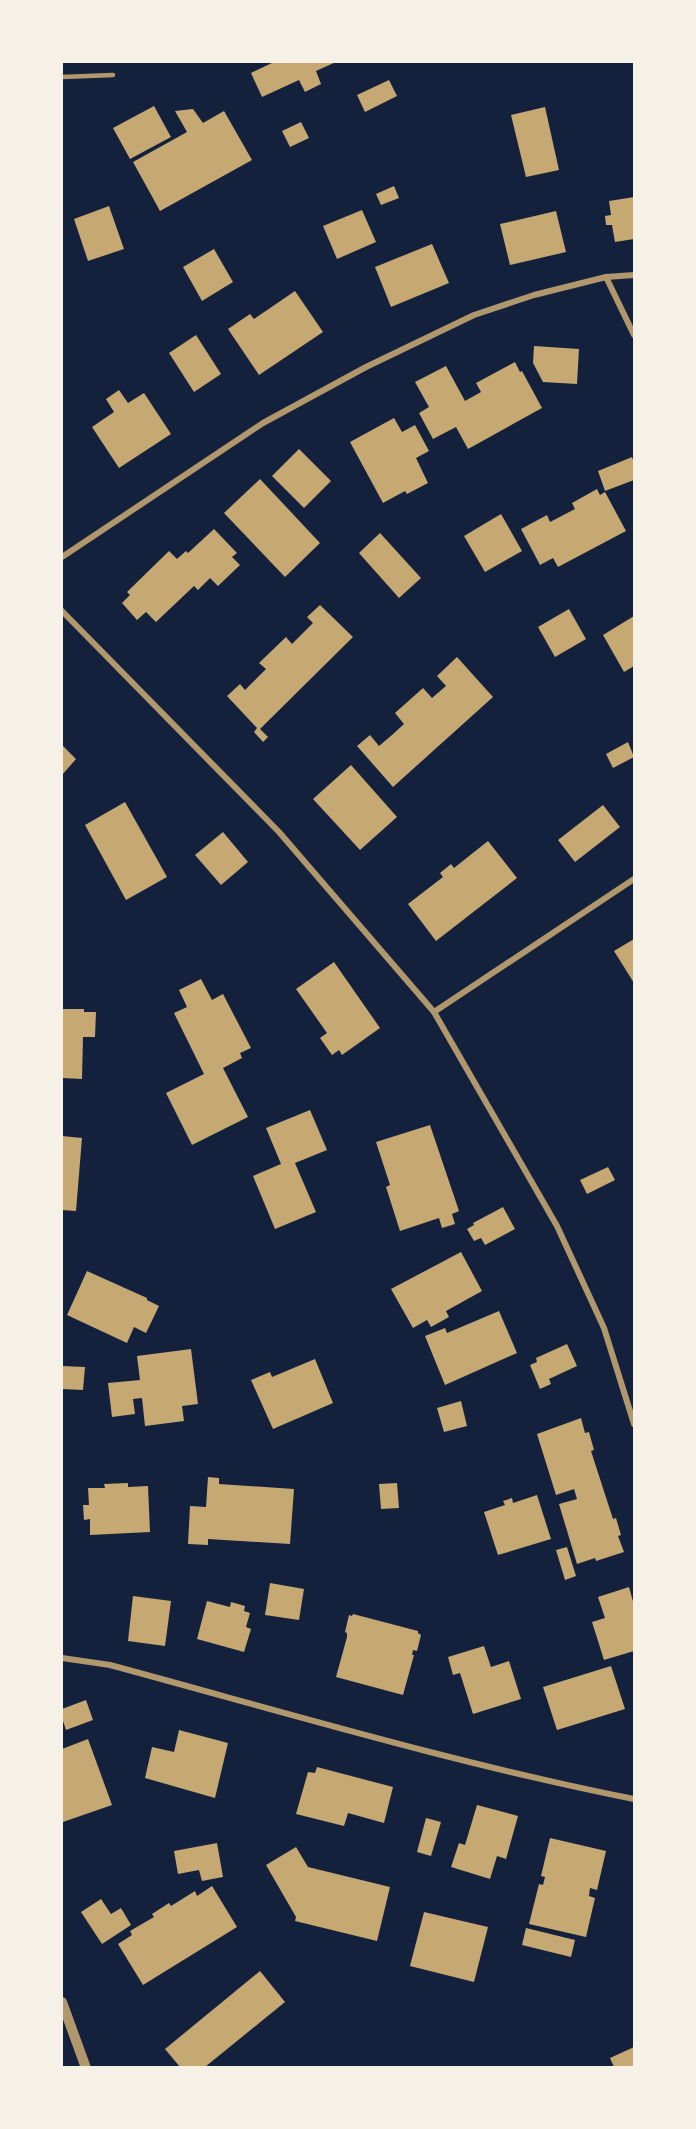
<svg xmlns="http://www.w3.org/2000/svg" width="696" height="2129" font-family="Roboto,sans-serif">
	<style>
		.building { fill: #c6a872 }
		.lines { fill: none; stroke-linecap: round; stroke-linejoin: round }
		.service { stroke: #b1986c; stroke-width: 4.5 }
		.minor { stroke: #b1986c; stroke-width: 6 }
		.tertiary { stroke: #b1986c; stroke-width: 10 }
	</style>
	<rect width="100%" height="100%" fill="#14213d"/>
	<g class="building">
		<path d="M274,62H336L316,71L321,84L305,92L299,80L262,97L251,73Z"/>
		<path d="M389,80L397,96L365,112L357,95Z"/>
		<path d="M154,106L171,137L130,159L113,128Z"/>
		<path d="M545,107L559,170L526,177L511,115Z"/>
		<path d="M193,109L203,123L224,111L252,160L160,211L133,162L187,132L175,111Z"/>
		<path d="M301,122L309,138L290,147L282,131Z"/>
		<path d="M394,186L399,198L381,205L376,194Z"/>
		<path d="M634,197V239L615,242L612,225H606L605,216L611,215L609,201Z"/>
		<path d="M109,206L124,249L88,261L74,219Z"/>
		<path d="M362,210L376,242L337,259L323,226Z"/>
		<path d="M556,211L566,252L510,265L500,224Z"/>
		<path d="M432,244L449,283L391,307L375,267Z"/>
		<path d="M214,249L233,282L202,301L183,267Z"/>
		<path d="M295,291L323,332L259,375L228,329L250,314L254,319Z"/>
		<path d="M196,335L221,374L194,392L169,353Z"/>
		<path d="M534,346L579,349L577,384L543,382L533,363Z"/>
		<path d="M515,362L520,372L522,371L542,408L468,449L456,427L433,439L419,413L429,407L415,382L446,366L465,401L481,392L476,383Z"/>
		<path d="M119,390L128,403L144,393L171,434L119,468L92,427L114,412L106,399Z"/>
		<path d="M394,418L402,432L415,425L429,451L416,458L428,483L407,494L405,491L383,503L350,442Z"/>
		<path d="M299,449L331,481L304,508L272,476Z"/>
		<path d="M632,457L634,463V480L605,491L598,471Z"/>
		<path d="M260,479L320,543L285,577L224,513Z"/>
		<path d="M597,489L600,495L605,492L626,531L558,567L553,558L540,565L521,529L547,515L550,522L575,509L572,503Z"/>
		<path d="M501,514L522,551L485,572L464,536Z"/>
		<path d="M214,529L237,553L232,557L240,565L218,586L210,578L198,590L194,586L156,622L146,612L137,620L122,603L130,595L127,592L169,551L177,559L186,551L188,553Z"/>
		<path d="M380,533L421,578L399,598L359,553Z"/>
		<path d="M320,605L353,637L260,729L268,737L263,742L254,732L257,728L227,696L240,684L245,690L266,669L259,663L286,637L292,644L313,623L307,617Z"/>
		<path d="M569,609L586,639L555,657L538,627Z"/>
		<path d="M634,616V666L624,672L603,635Z"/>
		<path d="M457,657L493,697L393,787L357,746L370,735L379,746L392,735L404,724L395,713L423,688L432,698L446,686L437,676Z"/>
		<path d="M628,742L634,757L613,768L606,754Z"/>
		<path d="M62,745L76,759L62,775Z"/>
		<path d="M351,765L397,817L360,850L313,799Z"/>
		<path d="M125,802L167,877L126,900L85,825Z"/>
		<path d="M603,805L620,827L575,862L558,840Z"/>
		<path d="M223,832L248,862L221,885L195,855Z"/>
		<path d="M488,841L517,878L436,941L408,904L443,877L440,873L451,864L454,868Z"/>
		<path d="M634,939V983L614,951Z"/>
		<path d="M334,962L380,1028L342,1055L339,1050L332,1055L320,1038L327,1033L296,989Z"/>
		<path d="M201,979L212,1000L223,994L251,1048L240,1053L242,1058L223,1068L248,1117L192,1145L166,1093L204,1074L174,1013L187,1007L179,990Z"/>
		<path d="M62,1009H84V1012H96L95,1037H83L82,1079L62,1078Z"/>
		<path d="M310,1110L327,1150L295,1163L316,1212L275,1229L253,1176L281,1164L266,1128Z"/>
		<path d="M430,1125L459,1211L452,1214L455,1224L442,1228L439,1218L400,1231L386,1187L390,1185L376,1142Z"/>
		<path d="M62,1136L82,1138L76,1211L62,1210Z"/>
		<path d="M608,1167L615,1180L587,1194L580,1180Z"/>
		<path d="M503,1207L515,1229L485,1245L481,1238L474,1241L467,1229L474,1225L473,1223Z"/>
		<path d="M461,1252L482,1291L446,1311L449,1317L431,1327L427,1320L413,1328L391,1289Z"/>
		<path d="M87,1271L147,1298V1300L159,1306L146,1333L134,1327L127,1343L67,1315Z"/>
		<path d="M499,1311L517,1353L445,1385L425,1336L445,1328L447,1333Z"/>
		<path d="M567,1344L577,1366L549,1379L551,1384L540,1389L530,1365L537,1362L536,1358Z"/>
		<path d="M191,1349L198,1404L182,1406L184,1421L145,1426L142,1398L133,1399L135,1414L112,1417L108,1383L140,1380L137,1356Z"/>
		<path d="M315,1359L333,1403L273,1429L251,1380L270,1372L272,1377Z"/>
		<path d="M62,1366L85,1367L83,1390L62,1389Z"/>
		<path d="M461,1401L467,1426L444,1432L437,1408Z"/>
		<path d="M581,1418L585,1433L589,1432L594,1450L591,1451L613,1519L616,1518L621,1535L618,1536L624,1552L596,1561L595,1558L577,1564L559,1504L577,1499L574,1489L556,1495L537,1434Z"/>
		<path d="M208,1477L219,1478V1484L294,1489L290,1544L208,1539V1545L188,1544L190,1506L206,1507Z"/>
		<path d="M128,1483V1487L148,1486L150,1532L90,1535V1519L84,1520L83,1505H89L88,1488H105L104,1484Z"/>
		<path d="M397,1483L399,1508L381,1509L379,1484Z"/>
		<path d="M537,1495L551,1539L498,1555L484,1512L505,1505L503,1501L512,1498L513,1503Z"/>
		<path d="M567,1547L576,1576L565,1580L556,1550Z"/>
		<path d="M270,1583L304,1589L299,1620L265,1615Z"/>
		<path d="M629,1587L634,1605V1651L604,1660L592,1622L605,1618L598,1597Z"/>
		<path d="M133,1596L171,1601L165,1646L128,1641Z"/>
		<path d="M207,1601L230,1607L231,1602L245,1606L244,1611L250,1613L246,1627L251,1629L244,1652L197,1639Z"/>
		<path d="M353,1614L418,1631V1633L421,1635L417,1651L413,1650L412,1655H414L403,1695L336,1677L347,1637V1633L345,1632L349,1615L352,1616Z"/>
		<path d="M484,1646L491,1667L509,1661L521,1699L473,1714L460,1673L453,1675L448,1657Z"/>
		<path d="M611,1666L625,1709L557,1730L543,1687Z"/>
		<path d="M86,1700L93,1720L66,1730L62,1718V1709Z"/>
		<path d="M179,1730L228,1743L215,1798L145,1778L152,1747L174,1752Z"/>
		<path d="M88,1739L112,1805L63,1822L62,1817V1749Z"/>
		<path d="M317,1767L393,1787L384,1823L348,1813L344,1826L296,1814L308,1772L315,1773Z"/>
		<path d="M477,1805L518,1816L506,1859L497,1856L490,1879L451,1867L459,1843L465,1845Z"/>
		<path d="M426,1818L441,1822L431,1856L417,1852Z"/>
		<path d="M550,1838L606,1851L597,1890L590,1888L589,1896L595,1898L586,1937L529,1924L539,1884L543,1885L545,1877L541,1876Z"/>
		<path d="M217,1843L223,1877L202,1881L199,1870L178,1874L174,1851Z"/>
		<path d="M296,1847L308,1867L390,1887L377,1941L295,1921L296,1917L266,1865Z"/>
		<path d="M212,1886L237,1927L143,1985L118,1944L132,1935L130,1931L154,1917L152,1914L169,1903L171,1906L195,1891L197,1896Z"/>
		<path d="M101,1899L111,1914L121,1908L131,1925L102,1944L81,1912Z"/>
		<path d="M424,1912L488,1927L474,1982L410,1966Z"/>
		<path d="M526,1928L575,1940L571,1957L522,1945Z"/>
		<path d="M260,1971L285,2002L205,2067H180L165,2049Z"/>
		<path d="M634,2047V2067H614L610,2058Z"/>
	</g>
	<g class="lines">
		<path class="service" d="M62,77L113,75"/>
		<g class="minor">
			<path d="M606,277L634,335"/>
			<path d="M62,557L263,423L366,367L474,315L534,295L606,277L634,275"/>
			<path d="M62,611L279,832L434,1012L557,1226L604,1328L634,1424"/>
			<path d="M434,1012L634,879"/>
			<path d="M62,1658L110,1665C284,1712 457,1764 634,1799"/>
		</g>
		<path class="tertiary" d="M62,2002L86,2068"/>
	</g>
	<rect width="696" height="2129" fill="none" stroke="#f6f1e7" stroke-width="126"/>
</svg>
